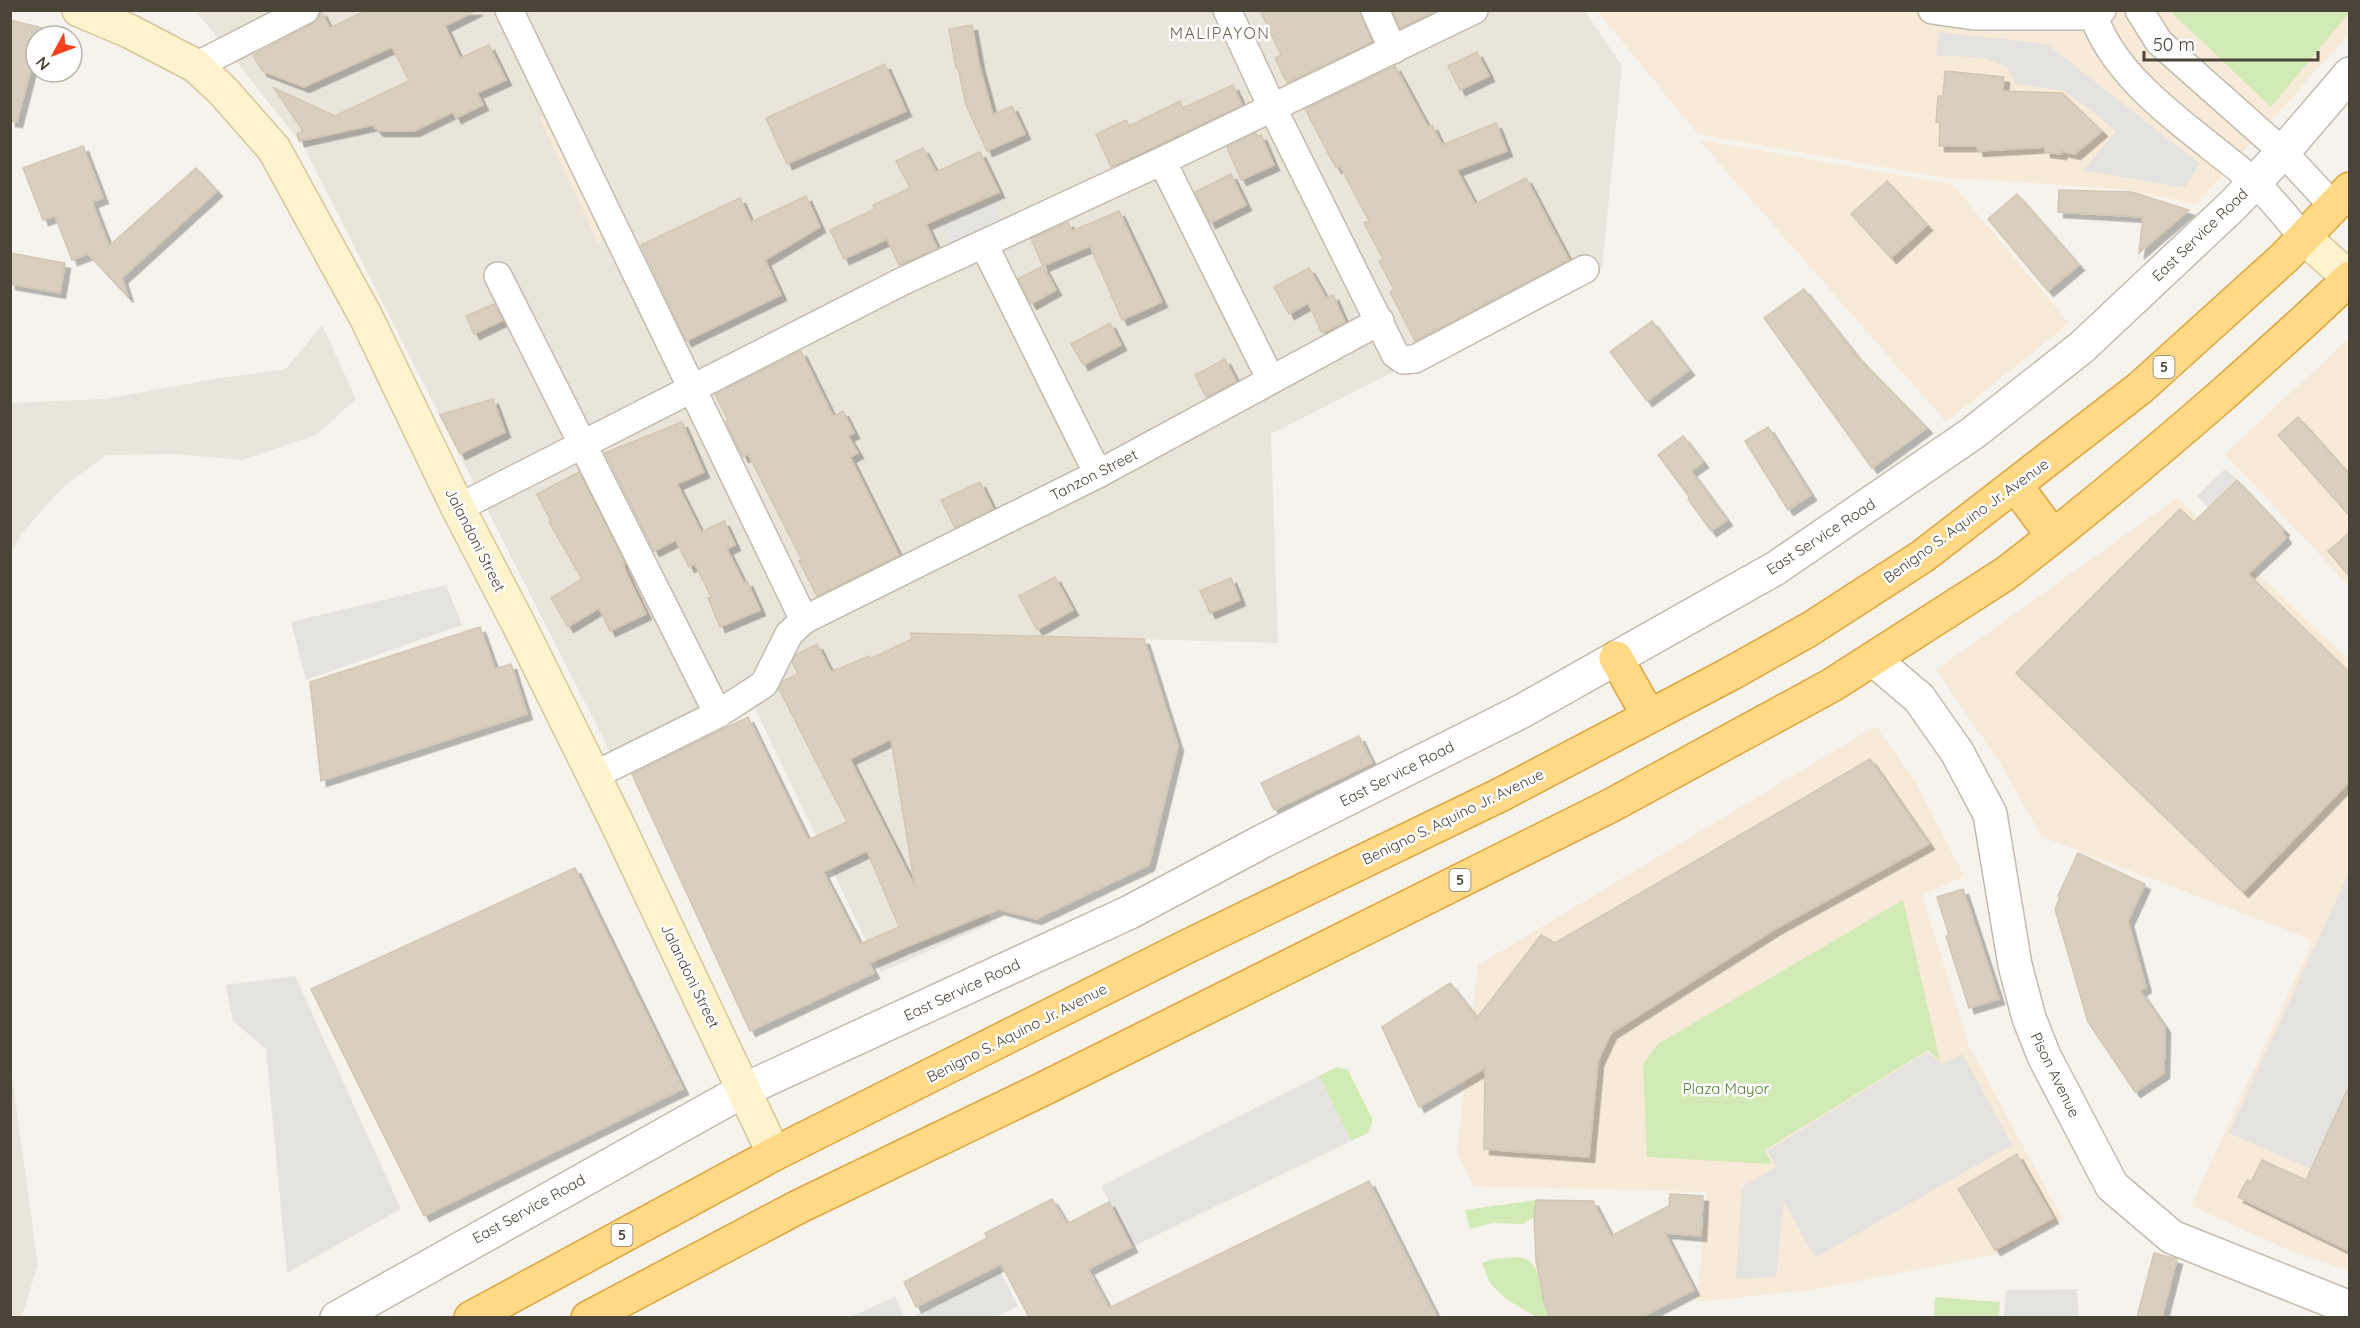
<svg xmlns="http://www.w3.org/2000/svg" width="2360" height="1328" font-family="Quicksand,sans-serif">
	<style>
		.residential { fill: #eae5da }
		.commercial { fill: #f7ead8 }
		.green { fill: #d2eab5 }
		.parking { fill: #e5e3e0 }
		.building { fill: #d8cfc1; stroke: #d3c7b4; stroke-width: 1.5; fill-rule: evenodd; filter: url(#shadow) }
		.lines { fill: none; stroke-linecap: round; stroke-linejoin: round }
		.minor-casing { stroke: #c2bbae; stroke-width: 30 }
		.tertiary-casing { stroke: #c2bbae; stroke-width: 36 }
		.secondary-casing { stroke: #d6c79b; stroke-width: 36 }
		.trunk-casing { stroke: #e0a43c; stroke-width: 36 }
		.minor { stroke: #fff; stroke-width: 27 }
		.tertiary { stroke: #fff; stroke-width: 33 }
		.secondary { stroke: #fff3cd; stroke-width: 33 }
		.trunk { stroke: #ffd985; stroke-width: 33 }
		.labels { text-anchor: middle; stroke-width: 5; stroke-linejoin: round; paint-order: stroke }
		.shield { fill: #fff; stroke: #817c74; stroke-width: 1.5 }
		.shield-label { font-size: 14px; font-weight: bold; fill: #4b4439 }
		.street-label { font-size: 15px; fill: #4b4439; stroke: #fff }
		.park-label { font-size: 15px; fill: #4a7f2a; stroke: #fff }
		.neighbourhood-label { font-size: 16px; letter-spacing: 1.5px; fill: #6e6250; stroke: #fff }
	</style>
	<defs>
		<filter id="shadow"><feDropShadow dx="5.5" dy="5.5" stdDeviation="0" flood-color="#0004"/></filter>
	</defs>
	<rect width="100%" height="100%" fill="#f6f3ec"/>
	<g class="residential">
		<path d="M196,11H1585L1622,66L1602,268L1573,281L1271,434L1278,643L911,633L930,791L985,906L992,923L881,972L755,709L619,770L304,147Z"/>
		<path d="M322,325L356,399L316,435L242,460L175,454L106,455L63,487L21,534L11,554V403L105,399L214,379L286,369Z"/>
		<path d="M11,1077H12L38,1265L21,1318L10,1317Z"/>
	</g>
	<g class="commercial">
		<path d="M2349,10L2350,33L2196,204L2122,189L1939,177L1698,134L1597,11Z"/>
		<path d="M552,114L609,237L598,243L539,117Z"/>
		<path d="M1699,140L1952,184L2069,323L1946,422Z"/>
		<path d="M2349,338V586L2225,454Z"/>
		<path d="M2177,498L2349,660L2350,1120L2330,1172L2349,1179V1271L2291,1251L2191,1206L2313,940L2042,837L2000,763L1936,670Z"/>
		<path d="M1876,726L1915,781L1964,876L1922,895L1969,1046L2062,1218L1996,1254L1818,1289L1697,1302L1707,1192L1474,1186L1457,1152L1478,965Z"/>
	</g>
	<g class="green">
		<path d="M2349,10V13L2271,107L2170,11Z"/>
		<path d="M1903,900L1940,1061L1928,1050L1765,1150L1772,1164L1647,1157L1643,1064L1658,1044Z"/>
		<path d="M1337,1067L1348,1070L1373,1120L1368,1133L1351,1141L1319,1076Z"/>
		<path d="M1536,1200L1534,1217L1523,1224L1492,1223L1470,1229L1465,1210Z"/>
		<path d="M1515,1257C1537,1258 1537,1273 1541,1290C1543,1300 1546,1308 1550,1317H1536L1506,1299L1490,1283L1482,1263L1493,1259Z"/>
		<path d="M1935,1297L2000,1302L1999,1317H1934Z"/>
	</g>
	<g class="parking">
		<path d="M1939,32L2047,44L2200,164L2184,188L2083,170L2116,132L2096,114L2064,91L2015,84L2007,66L1978,57L1936,56Z"/>
		<path d="M993,202L1014,249L961,272L941,224Z"/>
		<path d="M2225,469L2237,480L2208,508L2197,496Z"/>
		<path d="M446,585L462,625L306,680L291,622Z"/>
		<path d="M2349,872V1106L2320,1173L2229,1133Z"/>
		<path d="M295,976L401,1209L287,1273L266,1049L233,1021L226,985Z"/>
		<path d="M1927,1052L1942,1064L1963,1054L2012,1145L1815,1258L1784,1202L1776,1277L1736,1279L1742,1187L1776,1167L1767,1151Z"/>
		<path d="M1319,1076L1351,1141L1132,1247L1101,1186Z"/>
		<path d="M1000,1271L1018,1306L996,1317H912Z"/>
		<path d="M2077,1289L2079,1317H2004L2006,1290Z"/>
		<path d="M895,1297L904,1317H850Z"/>
	</g>
	<g class="building">
		<path d="M367,10H477L445,26L460,58L489,45L506,80L477,93L483,105L456,118L453,112L414,131H378L373,125L299,141L297,134L303,131L274,88L335,116L409,81L392,47L304,87L262,71L253,55L312,24L318,19L321,11L330,28Z"/>
		<path d="M1260,10H1360L1372,42L1287,83L1275,58L1281,55Z"/>
		<path d="M1392,10H1437L1400,28Z"/>
		<path d="M10,20L42,28L40,36H36V49L17,122L10,121Z"/>
		<path d="M972,25L979,64L993,115L1012,106L1025,134L987,151L966,105L958,68H956L949,29Z"/>
		<path d="M1477,52L1489,76L1460,90L1448,66Z"/>
		<path d="M885,64L906,111L787,164L766,118Z"/>
		<path d="M1395,66L1428,127L1432,125L1442,145L1496,123L1507,151L1457,170L1475,204L1526,178L1569,260L1415,341L1390,292L1394,290L1379,261L1383,259L1364,223L1369,221L1340,166L1336,168L1305,109Z"/>
		<path d="M1945,71L2004,77L2003,91L2062,93L2102,131L2075,154L2062,151L2061,154L2045,152V147L1978,151L1977,146H1939L1940,123L1936,122L1938,96H1943Z"/>
		<path d="M1233,85L1242,105L1111,167L1096,134L1126,120L1129,126L1180,101L1183,108Z"/>
		<path d="M1256,133L1257,136L1261,135L1274,165L1241,180L1227,147Z"/>
		<path d="M83,146L103,198L92,202L109,246L196,168L217,191L122,278L128,297L88,254L72,260L55,216L43,220L23,168Z"/>
		<path d="M923,148L936,172L980,152L999,192L926,224L937,248L899,265L887,239L844,259L830,230L875,209L873,205L910,188L896,161Z"/>
		<path d="M1231,174L1246,205L1210,223L1195,192Z"/>
		<path d="M1887,181L1927,225L1891,258L1851,214Z"/>
		<path d="M2059,190L2132,192L2189,210L2139,253L2143,217L2058,212Z"/>
		<path d="M2017,194L2079,265L2048,291L1988,219Z"/>
		<path d="M806,196L820,227L765,260L781,295L686,341L641,245L740,198L751,222Z"/>
		<path d="M1119,211L1162,302L1122,320L1090,246L1043,266L1031,239L1068,222L1072,231Z"/>
		<path d="M10,253L65,263L60,293L10,284Z"/>
		<path d="M1043,266L1056,290L1031,304L1018,279Z"/>
		<path d="M1309,268L1326,298L1333,295L1345,322L1322,333L1308,303L1289,314L1274,287Z"/>
		<path d="M1804,289L1857,356L1927,428L1872,468L1764,318Z"/>
		<path d="M494,304L503,320L474,334L466,316Z"/>
		<path d="M1652,321L1689,370L1647,401L1610,352Z"/>
		<path d="M1110,323L1121,345L1083,365L1071,344Z"/>
		<path d="M801,351L833,416L843,411L854,433L848,436L858,453L850,457L899,555L817,596L799,561L802,560L748,454L743,457L726,422L728,420L715,394Z"/>
		<path d="M1225,359L1236,381L1206,397L1195,375Z"/>
		<path d="M493,399L505,432L460,454L440,415Z"/>
		<path d="M2298,417L2349,474V515L2278,435Z"/>
		<path d="M682,422L704,472L677,484L701,532L724,521L735,545L727,549L744,583L747,581L760,610L720,627L708,598L711,597L695,564L689,567L676,540L654,551L605,453Z"/>
		<path d="M1768,427L1811,495L1788,510L1745,441Z"/>
		<path d="M1683,436L1703,462L1691,471L1727,520L1711,531L1688,499L1690,498L1658,455Z"/>
		<path d="M579,472L625,564L623,565L630,581L646,614L610,631L599,608L568,627L551,598L582,579L549,522L551,521L537,494Z"/>
		<path d="M2237,480L2284,530L2282,532L2286,538L2248,574L2349,672V782L2243,892L2016,673L2180,509L2194,522Z"/>
		<path d="M980,482L993,509L955,528L941,500Z"/>
		<path d="M2349,533V576L2328,551Z"/>
		<path d="M1055,577L1073,610L1037,630L1019,596Z"/>
		<path d="M1231,578L1240,600L1210,613L1200,591Z"/>
		<path d="M480,627L495,669L511,664L527,714L321,781L310,682Z"/>
		<path d="M911,633L1144,639L1178,746L1149,865L1036,919L999,909L906,947L869,963L874,973L750,1031L632,774L748,717L808,840L847,822L779,689L783,681L798,674L792,662L796,655L817,644L831,672L869,656L870,659L912,639ZM891,739L915,887L850,759ZM867,851L899,927L860,944L823,872Z"/>
		<path d="M1359,736L1372,763L1274,810L1261,783Z"/>
		<path d="M1870,759L1929,844L1775,929L1611,1033L1598,1061L1589,1157L1484,1149L1485,1068L1419,1107L1382,1027L1450,983L1477,1018L1541,935L1555,943Z"/>
		<path d="M2078,853L2145,884L2128,921L2146,987L2140,991L2165,1027L2164,1073L2135,1092L2088,1022L2055,909L2060,897L2058,896Z"/>
		<path d="M575,868L683,1089L424,1216L311,989Z"/>
		<path d="M1963,889L1999,999L1969,1008L1946,936L1949,935L1937,897Z"/>
		<path d="M2349,1086V1251L2238,1197L2247,1180L2251,1182L2262,1160L2306,1180Z"/>
		<path d="M2017,1154L2053,1218L1995,1250L1958,1189Z"/>
		<path d="M1369,1181L1437,1317H1029L1001,1264L916,1307L904,1282L987,1238L985,1233L1052,1199L1067,1224L1109,1202L1132,1247L1088,1269L1109,1308Z"/>
		<path d="M1670,1194L1703,1196L1701,1236L1665,1233L1694,1290L1642,1317H1550L1544,1302L1536,1261L1534,1217L1536,1200L1593,1201L1611,1236L1669,1206Z"/>
		<path d="M2154,1253L2177,1259L2162,1317H2137Z"/>
	</g>
	<g class="lines">
		<g class="minor-casing">
			<g id="minor">
				<path d="M509,10L804,620"/>
				<path d="M1227,10L1272,107L1395,354L1403,360L1415,359L1585,269"/>
				<path d="M1375,10L1393,50"/>
				<path d="M1932,10L1974,16H2093L2102,10"/>
				<path d="M2092,10C2112,82 2198,133 2252,180C2271,197 2287,219 2304,238"/>
				<path d="M2139,10L2159,42L2283,152L2334,207"/>
				<path d="M196,66L305,10"/>
				<path d="M1162,161L1271,380"/>
				<path d="M984,245L1098,474"/>
				<path d="M498,276L718,714"/>
				<path d="M458,508L901,282L1162,161L1474,10"/>
				<path d="M593,776L718,714L764,684L789,634L804,620L1098,474L1380,321"/>
			</g>
		</g>
		<g class="tertiary-casing">
			<g id="tertiary">
				<path d="M1873,659L1919,698L1957,752L1990,814L2015,965L2029,1018L2044,1056L2112,1186L2172,1237L2350,1308"/>
				<path d="M337,1318L744,1090L1130,912L1263,841L1522,711L1776,568L1973,433L2082,347L2233,205L2283,152L2350,74"/>
			</g>
		</g>
		<g class="secondary-casing">
			<g id="secondary">
				<path d="M79,10L129,31L196,66L223,91L274,149L366,317L458,508L518,623L615,819L774,1154"/>
				<path d="M2304,238L2350,278"/>
			</g>
		</g>
		<g class="trunk-casing">
			<g id="trunk">
				<path d="M2016,486L2053,536"/>
				<path d="M1616,658L1648,715"/>
				<path d="M471,1318L774,1154L1188,946L1500,795L1730,674L1810,629L1923,556L2140,388L2285,257L2350,189"/>
				<path d="M588,1318L798,1207L1041,1090L1610,806L1832,685L2005,574C2079,517 2151,457 2221,396C2265,357 2308,319 2350,278"/>
			</g>
		</g>
		<use href="#minor" class="minor"/>
		<use href="#tertiary" class="tertiary"/>
		<use href="#secondary" class="secondary"/>
		<use href="#trunk" class="trunk"/>
	</g>
	<g class="labels">
		<g class="shield">
			<rect x="2153.5" y="356" width="21" height="22" rx="4.5"/>
			<rect x="1449.5" y="869" width="21" height="22" rx="4.5"/>
			<rect x="611.5" y="1224" width="21" height="22" rx="4.5"/>
		</g>
		<g class="shield-label">
			<text x="2164" y="372">5</text>
			<text x="1460" y="885">5</text>
			<text x="622" y="1240">5</text>
		</g>
		<g class="street-label">
			<text transform="translate(2200 235) rotate(-44)" y="5">East Service Road</text>
			<text transform="translate(1094 475) rotate(-27)" y="5">Tanzon Street</text>
			<text transform="translate(1966 521) rotate(-36)" y="5">Benigno S. Aquino Jr. Avenue</text>
			<text transform="translate(1821 537) rotate(-33)" y="5">East Service Road</text>
			<text transform="translate(475 540) rotate(63)" y="5">Jalandoni Street</text>
			<text transform="translate(1397 774) rotate(-27)" y="5">East Service Road</text>
			<text transform="translate(1453 817) rotate(-26)" y="5">Benigno S. Aquino Jr. Avenue</text>
			<text transform="translate(690 976) rotate(64)" y="5">Jalandoni Street</text>
			<text transform="translate(962 990) rotate(-25)" y="5">East Service Road</text>
			<text transform="translate(1017 1033) rotate(-27)" y="5">Benigno S. Aquino Jr. Avenue</text>
			<text transform="translate(2055 1075) rotate(64)" y="5">Pison Avenue</text>
			<text transform="translate(529 1209) rotate(-29)" y="5">East Service Road</text>
		</g>
		<g class="park-label">
			<text x="1726" y="1094">Plaza Mayor</text>
		</g>
		<g class="neighbourhood-label">
			<text x="1220" y="39">MALIPAYON</text>
		</g>
	</g>
	<rect width="2360" height="1328" fill="none" stroke="#4b4439" stroke-width="24"/>
	<g transform="translate(54 54) rotate(229)"><circle r="28" fill="#ffffff" stroke="#b7b4b0" stroke-width="1.5"/>
	<path d="M0-4.5L10 22L0 15L-10 22Z" fill="#fc3f1d"/>
	<text y="-9" font-size="16" font-weight="bold" text-anchor="middle" fill="#4b4439">N</text>
	</g>
	<path d="M2144 51v9h174v-9" fill="none" stroke="#4b4439" stroke-width="3"/>
	<text x="2153" y="51" font-size="18" fill="#4b4439" stroke="#ffffff" stroke-width="4.5" paint-order="stroke">50 m</text>
</svg>
